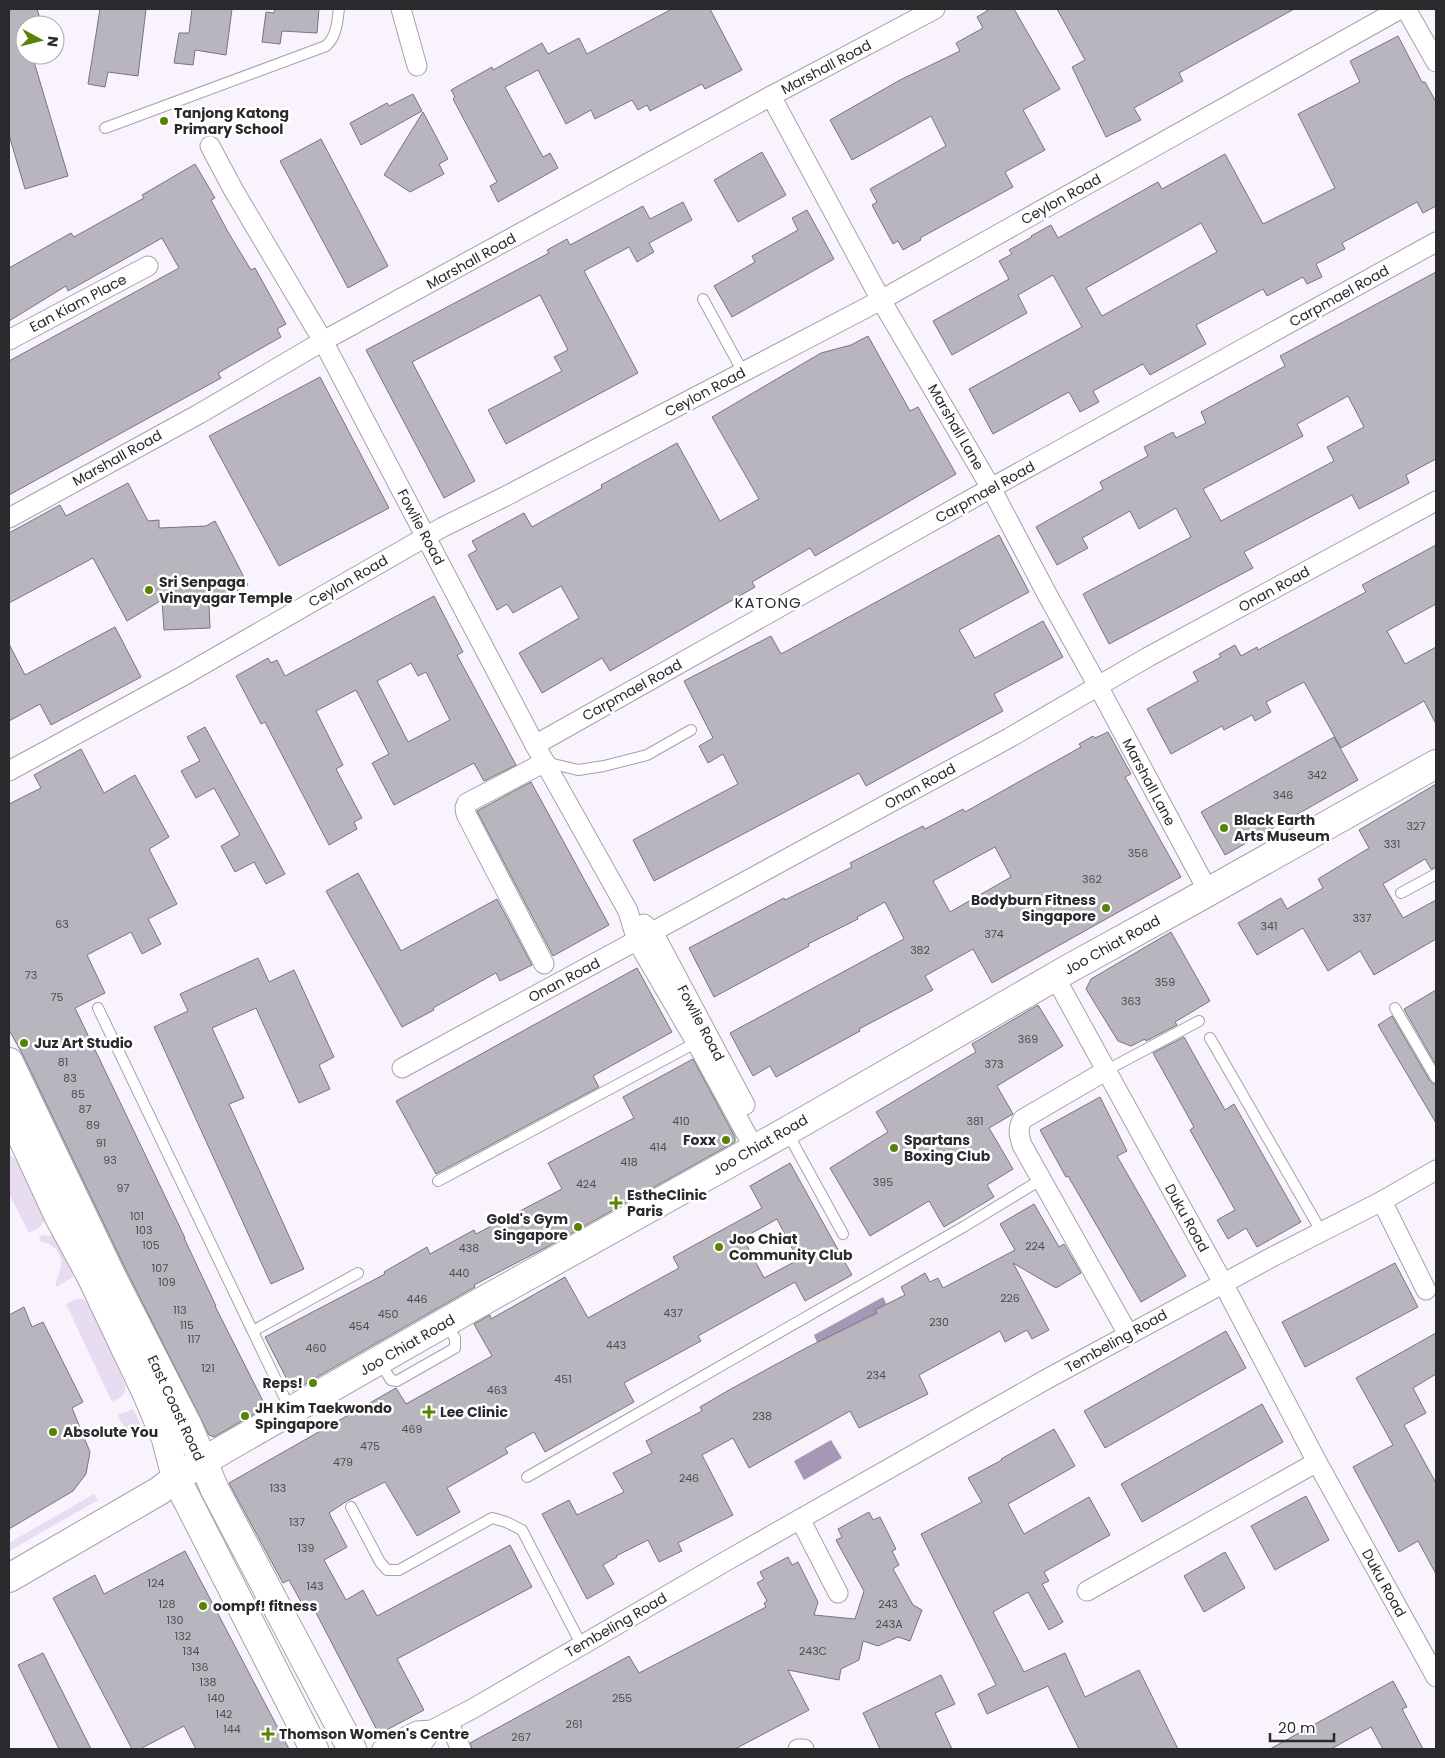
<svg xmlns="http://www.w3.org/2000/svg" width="1445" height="1758" font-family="Poppins,sans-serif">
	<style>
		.green { fill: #e7dcf2 }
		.water { fill: #a797b6 }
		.building { fill: #b9b5be; stroke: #79757c; fill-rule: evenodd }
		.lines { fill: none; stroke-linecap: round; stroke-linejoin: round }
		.lane-casing { stroke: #a5a1a9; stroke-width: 12 }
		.street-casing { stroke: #a5a1a9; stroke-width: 21 }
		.secondary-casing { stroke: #a5a1a9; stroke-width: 30 }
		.lane { stroke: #fff; stroke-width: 10 }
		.street { stroke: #fff; stroke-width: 19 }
		.secondary { stroke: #fff; stroke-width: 28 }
		.poi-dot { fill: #5a8205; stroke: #fff; stroke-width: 2 }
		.labels { text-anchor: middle; stroke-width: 5; stroke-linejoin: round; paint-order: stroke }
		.number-label { font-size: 11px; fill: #4e4c50 }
		.street-label { font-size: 14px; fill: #2a292c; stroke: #fff }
		.poi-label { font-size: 14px; font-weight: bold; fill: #2a292c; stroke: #fff; text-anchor: start }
		.neighbourhood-label { font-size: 15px; letter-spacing: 1px; fill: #2a292c; stroke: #fff }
	</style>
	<rect width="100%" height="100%" fill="#f8f3fc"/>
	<g class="green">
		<path d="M9,1154L27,1171L45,1214C44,1226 39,1228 29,1233L9,1194Z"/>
		<path d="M44,1235L56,1237L74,1269L73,1277L58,1286H56C55,1279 60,1274 61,1267C63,1252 53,1244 40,1241L39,1237Z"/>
		<path d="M76,1299H82L89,1303L125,1385C127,1396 120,1397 112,1402L66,1304Z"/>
		<path d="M133,1409L134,1410L144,1432C130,1435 123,1428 118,1415Z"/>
		<path d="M94,1494L98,1500L9,1551V1543Z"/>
	</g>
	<g class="water">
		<path d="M883,1297L889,1309L818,1345L814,1335Z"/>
		<path d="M831,1440L842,1458L804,1480L794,1461Z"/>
	</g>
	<g class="building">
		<path d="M9,9H37L42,25H22L25,34V55H32L68,176L25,189L9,135Z"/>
		<path d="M100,9H146L138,76L108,72L105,87L88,84Z"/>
		<path d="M192,9H232L226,55L195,50L193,65L174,63L179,33H189Z"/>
		<path d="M275,9H319L317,33L282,31L280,44L262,42L266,12L274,13Z"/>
		<path d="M672,9H710L742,70L705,89L702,84L650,111L647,105L638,110L632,100L595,119L591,110L566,124L538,70L505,87L543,157L550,153L558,168L498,202L490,186L497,182L453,99L455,97L451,90L492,67L493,70L542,43L548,54L579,38L587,54Z"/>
		<path d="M990,9H1014L1060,89L1023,110L1045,150L1005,172L1013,187L920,238L921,240L903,250L898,241L893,244L872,205L877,202L870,189L946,146L931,116L852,160L830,120L900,80L960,51L956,43L983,28L977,17Z"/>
		<path d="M1057,9H1294L1179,73L1183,81L1134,108L1141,120L1106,137L1072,67L1085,60Z"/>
		<path d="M1398,36L1422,82H1425L1436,102V206L1423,213L1417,202L1342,243L1345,249L1316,264L1322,277L1307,284L1303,277L1267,296L1263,289L1196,325L1206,344L1150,375L1143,364L1093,391L1099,402L1080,412L1069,392L993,434L969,389L1082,327L1053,275L1018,295L1027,313L952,355L933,321L1009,279L999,261L1012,254L1009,250L1032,237L1031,236L1051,225L1058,238L1158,182L1162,189L1225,154L1263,224L1335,188L1298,114L1360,82L1350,61ZM1201,223L1217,252L1102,316L1086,288Z"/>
		<path d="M413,94L422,111L361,145L350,123L387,103L389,106Z"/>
		<path d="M423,112L448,159L439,164L444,174L410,192L384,175Z"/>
		<path d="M321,139L388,266L348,288L280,161Z"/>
		<path d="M762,152L786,195L738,222L714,180Z"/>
		<path d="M195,164L215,198L211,200L228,232L251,270L255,268L286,324L277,329L281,337L218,373L221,378L9,495V361L179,268L162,238L68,291L66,286L9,321V268L71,233L74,237L144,198L142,195Z"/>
		<path d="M683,202L692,220L649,243L654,252L637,262L629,247L584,271L638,373L506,444L488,410L562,371L554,357L568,350L540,295L412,362L475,481L444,498L366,350L549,253L547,250L567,239L570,245L643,206L650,219Z"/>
		<path d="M807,210L834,259L732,317L714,286L755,262L752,256L798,230L792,218Z"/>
		<path d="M1436,272V459L1406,475L1409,483L1359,509L1352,495L1244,552L1253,568L1109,644L1083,594L1191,537L1176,508L1139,529L1130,511L1082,538L1088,548L1057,565L1036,527L1103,489L1100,482L1148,456L1144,447L1173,432L1176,438L1206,423L1201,412L1285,366L1280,356ZM1348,396L1364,427L1327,447L1334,461L1221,521L1203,489L1303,436L1297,424Z"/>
		<path d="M868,336L910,411L918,407L956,474L815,556L810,548L752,582L755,587L610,671L602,658L542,693L519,653L579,618L561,586L513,613L507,604L497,610L468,555L477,550L472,541L524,513L532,527L602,488L601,485L677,443L720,521L759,499L712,417L821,353L851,345Z"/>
		<path d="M320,377L389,508L279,566L209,436Z"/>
		<path d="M128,483L148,521L159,520V528L206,526L215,521L248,585L209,605L210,628L164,630L162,600L127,621L93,558L9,603V533L60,505L66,516Z"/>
		<path d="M999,535L1029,592L959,630L975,658L1043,621L1063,657L994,694L1003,711L866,786L859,773L654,881L633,840L738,784L723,754L708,763L699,746L713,738L684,681L771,636L781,654Z"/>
		<path d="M1436,545V604L1387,631L1405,664L1436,647V724L1424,701L1341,748L1304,682L1266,702L1271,712L1255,721L1252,715L1224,730L1222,726L1171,754L1147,709L1198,681L1193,672L1221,657L1219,654L1235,645L1241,656L1257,647L1258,650L1366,592L1362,585Z"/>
		<path d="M434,596L463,652L457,655L516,765L484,781L474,763L394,805L372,763L389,754L356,690L316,711L343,765L336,769L362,818L354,822L357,829L329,845L265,722L261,724L236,676L268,658L271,663L277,660L285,676ZM411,663L418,676L426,672L450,720L408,742L377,681Z"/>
		<path d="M115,627L141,677L51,725L40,704L9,721V644L25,675Z"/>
		<path d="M205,727L285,874L266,884L254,862L235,872L221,846L240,835L214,788L196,798L181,771L200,761L187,737Z"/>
		<path d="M1108,732L1131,774L1125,777L1181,877L992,983L973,949L925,976L933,990L859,1029L860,1031L776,1077L770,1066L753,1076L730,1033L904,939L885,902L857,917L858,919L808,944L809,946L714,997L689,948L784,898L785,900L852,867L850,863L923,826L925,829L963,809L965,812L1081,747L1079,744L1093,736L1095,738ZM995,847L1011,877L950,912L933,881Z"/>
		<path d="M1334,737L1358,780L1225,855L1201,812Z"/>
		<path d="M81,749L104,793L135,775L169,837L149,849L177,904L148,919L161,944L142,954L131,932L87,955L105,993L75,1008L185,1238H184L216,1306H215L266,1407L214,1437L209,1435L126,1270L23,1055L9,1030V804L41,788L34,775Z"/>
		<path d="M531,782L609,925L553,956L477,811Z"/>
		<path d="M1436,784V867L1431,869L1425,859L1383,884L1403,918L1436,900V939L1374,975L1360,951L1328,971L1303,928L1257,955L1238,923L1281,898L1287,909L1323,888L1318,879L1369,848L1359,830Z"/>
		<path d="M358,873L401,951L497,899L532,965L500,981L496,973L433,1008L434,1010L402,1027L326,891Z"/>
		<path d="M1171,932L1210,1001L1175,1022L1177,1025L1146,1041L1145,1039L1131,1046L1118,1041L1086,989L1091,979Z"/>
		<path d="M258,958L269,982L294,970L334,1057L319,1065L330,1089L299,1103L256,1008L212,1028L244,1098L229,1104L304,1269L271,1284L154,1027L188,1011L180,994Z"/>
		<path d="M637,968L672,1032L593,1076L599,1087L436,1174L396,1101Z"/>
		<path d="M1436,990V1065L1404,1009Z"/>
		<path d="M1038,1005L1063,1046L997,1086L1013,1114L989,1128L1013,1169L987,1185L994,1197L944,1227L929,1201L870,1236L830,1168L888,1132L876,1112L976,1052L972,1044Z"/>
		<path d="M1392,1016L1430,1081L1436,1085V1123L1378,1025Z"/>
		<path d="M1184,1037L1225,1110L1234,1104L1301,1222L1257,1247L1246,1228L1228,1239L1217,1220L1235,1210L1190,1130L1194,1127L1153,1053Z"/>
		<path d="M693,1059L735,1137V1142L545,1248L474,1285L475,1287L293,1391L265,1337L385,1274L384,1272L427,1247L430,1254L474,1230L476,1234L562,1189L548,1163L634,1118L623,1097Z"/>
		<path d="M1100,1097L1127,1151L1117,1156L1186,1276L1141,1302L1068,1176L1066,1177L1040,1130Z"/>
		<path d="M790,1163L852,1275L805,1301L795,1282L698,1336L701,1341L624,1383L634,1402L545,1452L534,1432L505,1448L508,1453L447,1488L460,1512L417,1536L385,1482L347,1501L329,1513L347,1547L324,1560L346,1600L363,1590L377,1616L510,1545L532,1587L397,1659L424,1710L379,1734L313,1607L306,1611L289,1580L283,1583L229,1483L396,1388L406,1404L492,1356L474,1324L490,1315L491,1319L565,1277L588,1318L679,1268L673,1257L762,1208L750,1186ZM777,1219L798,1260L764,1278L743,1238Z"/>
		<path d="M1034,1204L1059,1247L1064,1244L1081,1273L1056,1288L1013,1263L1049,1330L1032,1339L1027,1330L1005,1342L1000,1331L919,1375L928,1394L859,1428L850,1411L749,1468L733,1438L702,1455L733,1515L678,1543L682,1551L659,1562L648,1540L616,1556L617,1557L603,1565L614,1584L587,1599L542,1514L569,1500L577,1515L624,1492L613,1473L652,1453L646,1441L702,1411L700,1407L729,1390L806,1348L877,1313L875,1310L905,1295L901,1287L925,1273L930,1282L938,1278L943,1288L1015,1250L1000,1224Z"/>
		<path d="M1395,1263L1418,1307L1305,1367L1282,1322Z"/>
		<path d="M24,1307L32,1327L43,1322L83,1402L72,1408L90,1452L86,1474L73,1491L9,1529V1315Z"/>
		<path d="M1226,1331L1246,1368L1105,1448L1084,1411Z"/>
		<path d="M1436,1333V1374L1413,1388L1426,1413L1404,1425L1436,1483V1574L1418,1541L1399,1552L1353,1467L1393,1445L1356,1378Z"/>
		<path d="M1262,1404L1283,1442L1142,1522L1121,1484Z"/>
		<path d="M1054,1429L1075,1466L1008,1504L1024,1534L1089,1497L1110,1535L1044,1572L1049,1581L1042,1584L1063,1622L1049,1630L1028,1592L993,1612L1024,1672L1065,1653L1085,1697L1139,1670L1178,1749H1079L1048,1686L987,1714L978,1694L996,1685L921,1534L982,1502L968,1478L1002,1460L1001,1459Z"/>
		<path d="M1306,1496L1329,1540L1275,1570L1251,1526Z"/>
		<path d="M869,1512L873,1520L880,1517L896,1549L892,1551L899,1565L893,1569L913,1605L922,1610L910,1641L898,1637L878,1646L863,1641L859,1660L841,1669L839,1680L788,1670L809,1710L735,1749H472L470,1743L629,1656L639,1673L766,1607L764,1603L767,1601L757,1583L764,1579L760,1572L788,1557L792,1565L798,1562L818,1602L814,1615L855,1619L864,1591L836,1540L842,1537L838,1529Z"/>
		<path d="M185,1551L270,1713L289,1749H196L184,1726L140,1749H132L53,1598L95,1575L104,1594Z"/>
		<path d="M1225,1552L1245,1588L1204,1612L1184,1576Z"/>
		<path d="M43,1653L91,1749H59L18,1665Z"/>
		<path d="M941,1675L955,1704L935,1713L952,1749H880L863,1713Z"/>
		<path d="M1393,1681L1407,1707L1402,1709L1423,1749H1383L1371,1727L1331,1749H1270Z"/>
	</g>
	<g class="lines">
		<g class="lane-casing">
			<g id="lane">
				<path d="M105,128L326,46C337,36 337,22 339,9"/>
				<path d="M703,299L743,372"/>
				<path d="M545,762L578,770L604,766L647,755L691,730"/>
				<path d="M1401,893L1436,874"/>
				<path d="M98,1008L290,1409"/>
				<path d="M1395,1008L1436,1078"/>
				<path d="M1210,1038L1321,1231"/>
				<path d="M1107,1070L1199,1021"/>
				<path d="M787,1132L843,1234"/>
				<path d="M438,1181L699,1041"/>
				<path d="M253,1331L358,1273"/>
				<path d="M380,1362L391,1380L397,1381L455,1348V1338L446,1324"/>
				<path d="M527,1477L965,1226L1042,1179"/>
				<path d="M351,1507L380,1562L387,1570H399L492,1518L506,1522L522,1530L582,1646"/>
			</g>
		</g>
		<g class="street-casing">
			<g id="street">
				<path d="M401,9L417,66"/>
				<path d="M1406,9L1436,62"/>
				<path d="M771,96L881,300L991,488L1048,596L1098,686L1208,891"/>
				<path d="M210,146L234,191L323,341L535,745L628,911L637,941L696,1042L754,1148"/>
				<path d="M9,340L148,266"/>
				<path d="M9,518L199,414L323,341L771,96L935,9"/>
				<path d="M535,745L991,488L1436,242"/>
				<path d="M9,771L183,676L443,527L504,497L881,300L1400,9"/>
				<path d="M644,924L653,932L745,1105"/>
				<path d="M544,964L466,814L465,808L467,803L545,762"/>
				<path d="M1055,977L1223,1283L1317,1462L1436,1677"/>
				<path d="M402,1068L1009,738L1148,657L1436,501"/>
				<path d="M1107,1070L1023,1119C1017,1128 1019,1135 1022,1145L1128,1334"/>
				<path d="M1382,1201L1426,1290"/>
				<path d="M800,1519L838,1593"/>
				<path d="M1087,1591L1317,1462"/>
				<path d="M448,1722L461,1749"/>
				<path d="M382,1749L417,1731L432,1730L474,1708L728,1560L1045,1380L1274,1256L1382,1201L1436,1170"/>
				<path d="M411,1749L422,1744L432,1730"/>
				<path d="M798,1749H804"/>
			</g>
		</g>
		<g class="secondary-casing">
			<g id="secondary">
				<path d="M9,1062L112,1277L188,1426L215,1490L352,1749"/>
				<path d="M9,1109L58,1215L91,1276L147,1394L166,1439L176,1478L314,1749"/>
				<path d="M9,1578L159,1491L176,1478L226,1448L481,1302L787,1131L1070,968L1190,902L1436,764"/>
			</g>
		</g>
		<use href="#lane" class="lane"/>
		<use href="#street" class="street"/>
		<use href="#secondary" class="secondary"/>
	</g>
	<g class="poi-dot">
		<circle cx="164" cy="121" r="5"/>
		<circle cx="149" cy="590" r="5"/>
		<circle cx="1224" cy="828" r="5"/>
		<circle cx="1106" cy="908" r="5"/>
		<circle cx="24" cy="1043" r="5"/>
		<circle cx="726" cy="1140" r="5"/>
		<circle cx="894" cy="1148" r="5"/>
		<path d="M613.5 1195.5h5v5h5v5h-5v5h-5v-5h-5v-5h5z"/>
		<circle cx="578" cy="1227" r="5"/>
		<circle cx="719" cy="1247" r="5"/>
		<circle cx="313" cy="1383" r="5"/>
		<path d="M426.5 1404.5h5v5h5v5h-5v5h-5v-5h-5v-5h5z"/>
		<circle cx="245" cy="1416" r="5"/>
		<circle cx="53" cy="1432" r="5"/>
		<circle cx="203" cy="1606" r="5"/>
		<path d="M265.5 1726.5h5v5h5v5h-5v5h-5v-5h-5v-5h5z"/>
	</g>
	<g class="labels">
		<g class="number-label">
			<text x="1317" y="779">342</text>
			<text x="1283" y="799">346</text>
			<text x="1416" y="830">327</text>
			<text x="1392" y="848">331</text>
			<text x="1138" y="857">356</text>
			<text x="1092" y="883">362</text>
			<text x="1362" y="922">337</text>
			<text x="62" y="928">63</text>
			<text x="1269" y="930">341</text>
			<text x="994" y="938">374</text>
			<text x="920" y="954">382</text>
			<text x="31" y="979">73</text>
			<text x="1165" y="986">359</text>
			<text x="57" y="1001">75</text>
			<text x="1131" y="1005">363</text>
			<text x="1028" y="1043">369</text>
			<text x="63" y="1066">81</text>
			<text x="994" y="1068">373</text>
			<text x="70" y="1082">83</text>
			<text x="78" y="1098">85</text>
			<text x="85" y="1113">87</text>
			<text x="681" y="1125">410</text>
			<text x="975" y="1125">381</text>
			<text x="93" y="1129">89</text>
			<text x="101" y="1147">91</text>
			<text x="658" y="1151">414</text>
			<text x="110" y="1164">93</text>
			<text x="629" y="1166">418</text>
			<text x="883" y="1186">395</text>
			<text x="586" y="1188">424</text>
			<text x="123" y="1192">97</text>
			<text x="137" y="1220">101</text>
			<text x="144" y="1234">103</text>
			<text x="151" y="1249">105</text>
			<text x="1035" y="1250">224</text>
			<text x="469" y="1252">438</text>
			<text x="160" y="1272">107</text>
			<text x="459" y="1277">440</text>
			<text x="167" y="1286">109</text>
			<text x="1010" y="1302">226</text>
			<text x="417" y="1303">446</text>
			<text x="180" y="1314">113</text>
			<text x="673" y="1317">437</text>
			<text x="388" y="1318">450</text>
			<text x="939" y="1326">230</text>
			<text x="187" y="1329">115</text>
			<text x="359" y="1330">454</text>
			<text x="194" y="1343">117</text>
			<text x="616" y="1349">443</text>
			<text x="316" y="1352">460</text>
			<text x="208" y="1372">121</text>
			<text x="876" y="1379">234</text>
			<text x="563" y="1383">451</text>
			<text x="497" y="1394">463</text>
			<text x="762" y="1420">238</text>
			<text x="412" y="1433">469</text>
			<text x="370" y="1450">475</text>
			<text x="343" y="1466">479</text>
			<text x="689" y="1482">246</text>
			<text x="278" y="1492">133</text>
			<text x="297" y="1526">137</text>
			<text x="306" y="1552">139</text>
			<text x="156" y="1587">124</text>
			<text x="315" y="1590">143</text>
			<text x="167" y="1608">128</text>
			<text x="888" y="1608">243</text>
			<text x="175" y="1624">130</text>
			<text x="889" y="1628">243A</text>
			<text x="183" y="1640">132</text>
			<text x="191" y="1655">134</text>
			<text x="813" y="1655">243C</text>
			<text x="200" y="1671">136</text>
			<text x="208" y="1686">138</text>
			<text x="216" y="1702">140</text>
			<text x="622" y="1702">255</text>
			<text x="224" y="1718">142</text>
			<text x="574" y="1728">261</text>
			<text x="232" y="1733">144</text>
			<text x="521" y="1741">267</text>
		</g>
		<g class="street-label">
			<text transform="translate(826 67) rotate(-28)" y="5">Marshall Road</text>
			<text transform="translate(1061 199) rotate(-29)" y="5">Ceylon Road</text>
			<text transform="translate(471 261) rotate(-29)" y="5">Marshall Road</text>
			<text transform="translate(1339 296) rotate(-29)" y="5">Carpmael Road</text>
			<text transform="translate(78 303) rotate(-28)" y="5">Ean Kiam Place</text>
			<text transform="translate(705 392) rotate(-28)" y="5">Ceylon Road</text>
			<text transform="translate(956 427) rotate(60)" y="5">Marshall Lane</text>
			<text transform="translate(117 458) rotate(-29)" y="5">Marshall Road</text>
			<text transform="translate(985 492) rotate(-29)" y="5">Carpmael Road</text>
			<text transform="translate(421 527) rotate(62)" y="5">Fowlie Road</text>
			<text transform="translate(348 581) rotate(-30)" y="5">Ceylon Road</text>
			<text transform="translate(1274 589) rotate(-29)" y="5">Onan Road</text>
			<text transform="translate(632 690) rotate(-29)" y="5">Carpmael Road</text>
			<text transform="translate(1149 782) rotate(62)" y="5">Marshall Lane</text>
			<text transform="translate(920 786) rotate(-29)" y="5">Onan Road</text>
			<text transform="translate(1112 945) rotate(-29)" y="5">Joo Chiat Road</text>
			<text transform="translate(564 980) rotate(-28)" y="5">Onan Road</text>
			<text transform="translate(701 1023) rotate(62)" y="5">Fowlie Road</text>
			<text transform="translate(760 1145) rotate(-30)" y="5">Joo Chiat Road</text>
			<text transform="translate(1187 1218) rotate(61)" y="5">Duku Road</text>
			<text transform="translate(1116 1341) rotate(-29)" y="5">Tembeling Road</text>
			<text transform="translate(407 1345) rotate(-30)" y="5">Joo Chiat Road</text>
			<text transform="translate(176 1408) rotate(65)" y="5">East Coast Road</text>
			<text transform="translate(1384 1583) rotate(61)" y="5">Duku Road</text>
			<text transform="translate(616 1625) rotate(-30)" y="5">Tembeling Road</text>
		</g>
		<g class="poi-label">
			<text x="174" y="118">Tanjong Katong<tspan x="174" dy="16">Primary School</tspan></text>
			<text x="159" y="587">Sri Senpaga<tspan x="159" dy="16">Vinayagar Temple</tspan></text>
			<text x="1234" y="825">Black Earth<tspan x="1234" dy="16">Arts Museum</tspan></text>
			<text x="1096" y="905" text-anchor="end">Bodyburn Fitness<tspan x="1096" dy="16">Singapore</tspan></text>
			<text x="34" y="1048">Juz Art Studio</text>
			<text x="716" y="1145" text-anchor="end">Foxx</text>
			<text x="904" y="1145">Spartans<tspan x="904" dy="16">Boxing Club</tspan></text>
			<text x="627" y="1200">EstheClinic<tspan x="627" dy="16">Paris</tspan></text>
			<text x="568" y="1224" text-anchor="end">Gold's Gym<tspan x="568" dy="16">Singapore</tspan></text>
			<text x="729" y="1244">Joo Chiat<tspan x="729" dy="16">Community Club</tspan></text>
			<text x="303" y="1388" text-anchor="end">Reps!</text>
			<text x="255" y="1413">JH Kim Taekwondo<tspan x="255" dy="16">Spingapore</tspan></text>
			<text x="440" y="1417">Lee Clinic</text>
			<text x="63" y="1437">Absolute You</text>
			<text x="213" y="1611">oompf! fitness</text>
			<text x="279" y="1739">Thomson Women's Centre</text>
		</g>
		<g class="neighbourhood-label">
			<text x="768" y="608">KATONG</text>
		</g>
	</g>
	<rect width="1445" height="1758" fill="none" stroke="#2a292c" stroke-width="20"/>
	<g transform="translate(40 40) rotate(97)"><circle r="24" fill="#ffffff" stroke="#aaa9ab"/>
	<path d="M0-4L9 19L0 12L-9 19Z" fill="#5a8205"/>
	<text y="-8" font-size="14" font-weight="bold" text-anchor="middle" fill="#2a292c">N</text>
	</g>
	<path d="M1270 1733v8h64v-8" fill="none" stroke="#2a292c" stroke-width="2.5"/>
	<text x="1278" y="1733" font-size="15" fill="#2a292c" stroke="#ffffff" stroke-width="4" paint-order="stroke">20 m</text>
</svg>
